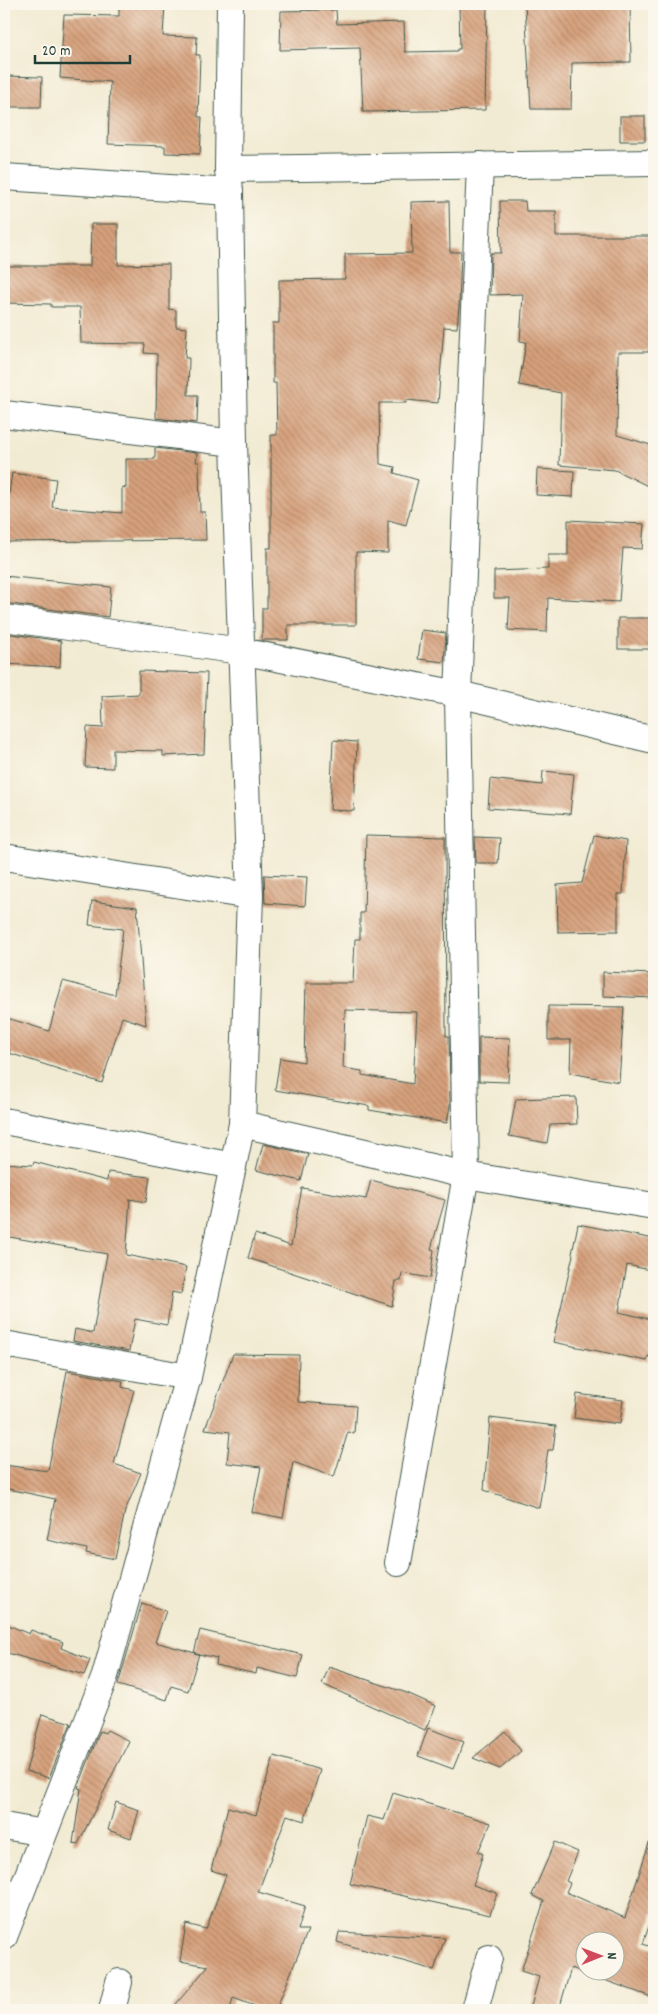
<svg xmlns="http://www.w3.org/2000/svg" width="658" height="2014" font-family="Dekko,sans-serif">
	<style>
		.building { fill: url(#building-back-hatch); fill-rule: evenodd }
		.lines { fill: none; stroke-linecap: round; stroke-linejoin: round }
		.minor-casing { stroke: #3f574c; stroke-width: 28 }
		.minor { stroke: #fff; stroke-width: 26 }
	</style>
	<defs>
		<pattern id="building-back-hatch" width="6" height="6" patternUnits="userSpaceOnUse" patternTransform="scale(1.25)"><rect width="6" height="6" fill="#d7a07b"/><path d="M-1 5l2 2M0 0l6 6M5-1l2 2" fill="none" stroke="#ae8466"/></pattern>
	</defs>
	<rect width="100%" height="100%" fill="#fbf7ec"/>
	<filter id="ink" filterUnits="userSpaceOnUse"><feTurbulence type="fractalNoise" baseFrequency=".02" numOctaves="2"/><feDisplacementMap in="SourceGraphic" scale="10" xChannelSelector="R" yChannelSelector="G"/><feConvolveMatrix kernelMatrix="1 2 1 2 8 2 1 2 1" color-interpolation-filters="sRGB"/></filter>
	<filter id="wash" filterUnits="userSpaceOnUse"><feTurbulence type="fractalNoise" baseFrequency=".0096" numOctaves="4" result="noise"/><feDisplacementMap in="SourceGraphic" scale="20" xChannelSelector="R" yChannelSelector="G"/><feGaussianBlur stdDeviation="1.12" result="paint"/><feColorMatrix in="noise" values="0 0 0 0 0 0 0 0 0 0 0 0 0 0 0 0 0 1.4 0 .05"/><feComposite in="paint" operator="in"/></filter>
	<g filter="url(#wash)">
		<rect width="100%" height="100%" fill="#f2ebd3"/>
		<g id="blocks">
			<g class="building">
				<path d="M119,4H165L163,36L197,37L196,55H200L198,117H202L200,154L165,153V146L108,144L110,82L60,78L64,15L119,16Z"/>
				<path d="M459,4H487L485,110L363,112L360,48L280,50L281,11L336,10L337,24L404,22L405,52L457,51V49H460Z"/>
				<path d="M525,4H630L631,62L572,63L571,109H531Z"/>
				<path d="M4,76L42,77L41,107H4Z"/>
				<rect x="620" y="116" width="25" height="25"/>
				<path d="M449,201L450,252H461L459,305L457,328L444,327L438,403L406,400V403H379L380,464L395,467L394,473L418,480L406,525L388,520V553L356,552V625H288V640H262V608H267V548H271V435H277L276,383H273V323H279V280L345,279V254L412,253L411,202Z"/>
				<path d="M500,201H525L526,211H556V236H654V349H649L648,352H618L617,435L654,446V489L615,470L559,465L561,393L519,385L526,342L520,341L523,294L490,295L491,253H501Z"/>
				<path d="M91,224H118V265L169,264V309L176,310V327L187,328L185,358H189L188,395H198L197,423L156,418L157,354L144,353L145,344L81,343L80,307H51V304L4,303V266H90Z"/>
				<path d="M155,448L197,453L196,462H199L200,512H205L206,540L4,542V508H7L12,473L56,479L52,507L122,513V487L126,488V459H155Z"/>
				<path d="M537,469L574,471L573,497L536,495Z"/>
				<path d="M568,520L644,524L642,549L623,548L619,602L548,598L547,632L508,630L510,598H494V571L548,569V555H568Z"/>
				<path d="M4,576L111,587L108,617L4,603Z"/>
				<rect x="618" y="618" width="36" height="31"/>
				<path d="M422,630L446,633L444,662L418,659Z"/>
				<path d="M4,633L61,641L60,667L4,664Z"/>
				<path d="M139,671L207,673L204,754L163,756V751L113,750V768L85,767L87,727L103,728L102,696L139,694Z"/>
				<path d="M333,740L357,742L354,811L330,810Z"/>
				<path d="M543,771L574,774L570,814L488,808L490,779L542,785Z"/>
				<path d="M366,835L445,837L446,1036H449L450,1106L447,1123L369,1110V1106L275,1090L280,1058L304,1062L306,983H353L355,939H360V913H364ZM345,1010L417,1012L413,1084L362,1075V1071L343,1068Z"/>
				<path d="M594,835L626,841L623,894H618V931L558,932L557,885L582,883Z"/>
				<path d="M475,837L500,838L498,863H476Z"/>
				<path d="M264,875L307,877L305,906L265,903Z"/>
				<path d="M92,901L137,907L146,1025L122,1017L102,1083L9,1053L10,1050L4,1048V1017L49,1031L63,981L115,995L123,929L89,925Z"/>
				<path d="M603,972L654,974V998L603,996Z"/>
				<path d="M548,1006L624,1007L619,1082L570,1073L571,1040H548Z"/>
				<path d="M479,1037L510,1038L508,1082L479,1081Z"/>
				<path d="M576,1097L577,1124L550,1125L547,1143L509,1136L516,1099Z"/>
				<path d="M263,1144L308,1154L301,1181L256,1170Z"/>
				<path d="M34,1162L107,1181L108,1172L150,1177L146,1202L130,1199L126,1255L186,1267L181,1294L172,1292L167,1325L135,1319L129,1351L73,1341L75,1329L93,1333L107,1254L4,1236V1163L33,1165Z"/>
				<path d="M371,1180L445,1200L431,1249L434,1250L430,1278L402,1273L401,1281H396L392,1306L248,1258L255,1234L291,1246L302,1188L366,1199Z"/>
				<path d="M578,1224L654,1239V1271L627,1265L619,1312L654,1320V1358L648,1356L647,1361L553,1342L573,1255L572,1254Z"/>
				<path d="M233,1354L299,1355L298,1402L356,1406L354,1433L348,1432L334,1477L293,1462L283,1518L252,1512L261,1467L227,1463L230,1432L205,1429Z"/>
				<path d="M67,1371L123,1381L122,1387L134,1390L114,1464L141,1473L125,1511L115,1559L86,1553L87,1549L47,1540L55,1499L4,1488V1465L48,1471Z"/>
				<path d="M577,1394L623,1400L620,1424L574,1418Z"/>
				<path d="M490,1418L556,1426L553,1450H548L539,1508L484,1490Z"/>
				<path d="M142,1603L166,1611L155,1642L199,1654L188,1691L171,1686L167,1700L118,1685Z"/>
				<path d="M4,1623L29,1634L31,1630L63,1642L61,1648L90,1660L84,1675L4,1652Z"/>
				<path d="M200,1630L303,1655L297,1678L257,1668L256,1674L216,1665L217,1658L194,1653Z"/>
				<path d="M329,1667L407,1693L436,1706L425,1730L322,1684Z"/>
				<path d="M42,1714L71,1723L49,1778L26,1771Z"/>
				<path d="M428,1728L464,1742L453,1769L418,1756Z"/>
				<path d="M107,1730L129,1741L78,1844L73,1843L81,1789L78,1788L100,1731L105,1733Z"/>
				<path d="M505,1731L521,1751L500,1769L473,1758Z"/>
				<path d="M274,1756L320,1770L304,1821L287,1815L258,1892L305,1906L298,1930H308L276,2010H266L233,1998L230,2010H171L208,1966L180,1961L186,1924L206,1929L226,1875L211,1870L228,1807L256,1815Z"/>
				<path d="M393,1793L491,1823L478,1852L483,1854L473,1885L497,1893L490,1915L350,1884L367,1816L384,1820Z"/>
				<path d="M116,1802L139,1810L131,1838L108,1830Z"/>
				<path d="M555,1842L578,1852L566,1881L570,1883L566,1892L625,1918L649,1843H654V1911L643,1944L654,1948V1998L571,1968L559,2010H530L539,1977L521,1971L544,1901L532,1895ZM586,1942H616V1972H586Z"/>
				<path d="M339,1932L445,1938L434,1970L337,1942Z"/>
			</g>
		</g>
	</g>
	<g filter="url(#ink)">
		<use href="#blocks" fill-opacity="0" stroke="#3f574c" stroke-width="1"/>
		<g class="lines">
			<g class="minor-casing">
				<g id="minor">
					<path d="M228,169L654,163"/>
					<path d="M4,177L230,192"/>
					<path d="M4,414L234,443"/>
					<path d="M4,618L241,651L458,694L654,740"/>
					<path d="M4,857L250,896"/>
					<path d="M4,1121L233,1166"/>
					<path d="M242,1124L466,1175L654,1206"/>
					<path d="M4,1344L188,1377"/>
					<path d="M398,1563L466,1175L458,694L480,165"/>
					<path d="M4,1826L43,1833"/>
					<path d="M4,1937L105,1676L188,1377L242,1124L250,896L234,443L230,192L228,169L230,4"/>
					<path d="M112,2010L119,1982"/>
					<path d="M475,2010L489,1958"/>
				</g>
			</g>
			<use href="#minor" class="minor"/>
		</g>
	</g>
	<rect width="658" height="2014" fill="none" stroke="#fbf7ec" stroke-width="20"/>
	<g transform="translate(600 1956) rotate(89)"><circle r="24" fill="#fbf7ec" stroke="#a3ada2"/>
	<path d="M0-4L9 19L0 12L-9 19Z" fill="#d1495b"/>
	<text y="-8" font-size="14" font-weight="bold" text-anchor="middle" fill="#1f3d34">N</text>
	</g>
	<path d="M35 55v8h95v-8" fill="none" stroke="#1f3d34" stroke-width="2.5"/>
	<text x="42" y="55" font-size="15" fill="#1f3d34" stroke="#fbf7ec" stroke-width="4" paint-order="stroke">20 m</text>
</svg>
